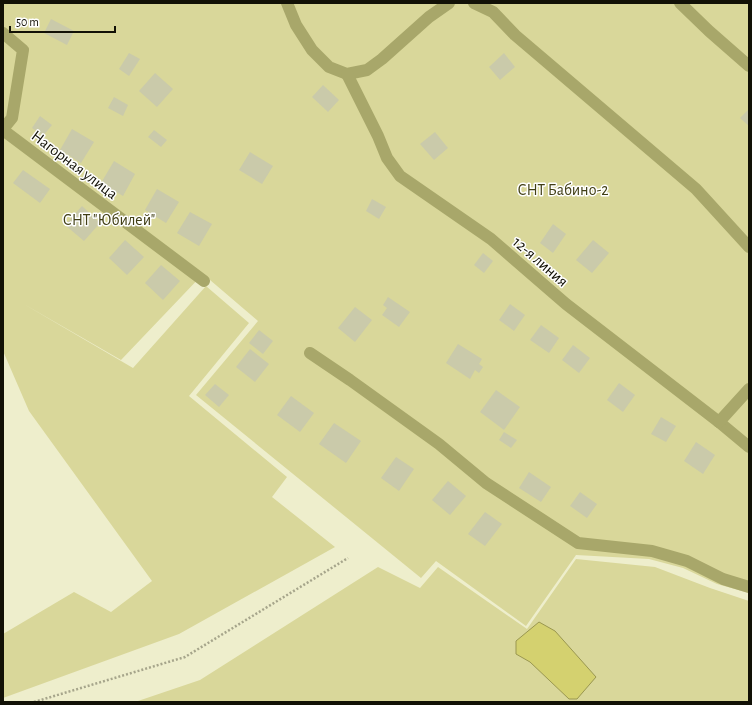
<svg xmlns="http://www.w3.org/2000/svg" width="752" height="705" font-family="'Alegreya Sans',sans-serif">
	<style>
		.green { fill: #d9d79a }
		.water { fill: #d4d16f; stroke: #9a9750 }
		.building { fill: #cacaaa }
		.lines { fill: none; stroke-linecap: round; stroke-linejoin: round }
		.path { stroke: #a6a58b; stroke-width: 2.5; stroke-dasharray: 2 2; stroke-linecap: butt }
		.street { stroke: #a8a76a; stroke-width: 12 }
		.labels { text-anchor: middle; stroke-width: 3; stroke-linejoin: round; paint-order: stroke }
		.street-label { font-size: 16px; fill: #121106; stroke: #fff }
		.park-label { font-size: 16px; fill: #403e15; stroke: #fff }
	</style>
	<rect width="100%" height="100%" fill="#eec"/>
	<g class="green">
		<path d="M3,3H749V593L717,584L683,568L649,559L576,555L526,626L436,561L421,578L196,395L258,321L203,274L121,360L22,303L133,368L206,286L249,323L189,396L287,477L272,497L335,547L179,634L3,698V634L74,592L111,612L152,581L29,411L3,351Z"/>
		<path d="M576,559L655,567L710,588L749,601V702H135L200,680L378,567L420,588L438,567L527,629Z"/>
	</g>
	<path class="water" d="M539,622L555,631L596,677L577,699H569L530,662L516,654V641Z"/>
	<g class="building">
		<path d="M51,19L74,31L67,45L44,33Z"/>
		<path d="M129,53L140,59L129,76L119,69Z"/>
		<path d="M504,53L515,67L500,80L489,67Z"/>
		<path d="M155,73L173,89L157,107L139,91Z"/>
		<path d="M323,85L339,100L328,112L312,97Z"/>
		<path d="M114,97L128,105L123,116L108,108Z"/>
		<path d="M749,109V126L740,118Z"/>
		<path d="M40,116L52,125L43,136L32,128Z"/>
		<path d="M72,129L94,142L81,163L60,150Z"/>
		<path d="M154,130L167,140L161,147L148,137Z"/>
		<path d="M435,132L448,148L434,160L420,144Z"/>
		<path d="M250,152L273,166L262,184L239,170Z"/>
		<path d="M114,161L135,174L123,196L101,183Z"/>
		<path d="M23,170L50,189L40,203L13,183Z"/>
		<path d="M157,189L179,202L166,223L145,210Z"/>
		<path d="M372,199L386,207L379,219L366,211Z"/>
		<path d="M82,206L100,223L84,241L65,225Z"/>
		<path d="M190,212L212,224L199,246L177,233Z"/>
		<path d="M553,224L566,234L553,253L540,243Z"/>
		<path d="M125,240L144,257L127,275L109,258Z"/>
		<path d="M593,240L609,253L592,273L576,260Z"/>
		<path d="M483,253L493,261L484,273L474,265Z"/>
		<path d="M161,265L180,281L163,300L145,283Z"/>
		<path d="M388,297L410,312L399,327L382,315L387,308L383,305Z"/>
		<path d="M510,304L525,315L514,331L499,320Z"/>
		<path d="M355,307L372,320L355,342L338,328Z"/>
		<path d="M541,325L559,338L549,353L530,340Z"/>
		<path d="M259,330L273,341L263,354L249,343Z"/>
		<path d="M458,344L482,359L479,364L483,367L479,373L475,370L470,379L446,363Z"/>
		<path d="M573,345L590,358L579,373L562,360Z"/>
		<path d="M250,349L269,364L255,382L236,367Z"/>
		<path d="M619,383L635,395L623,412L607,400Z"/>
		<path d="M215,384L229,395L219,407L205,395Z"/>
		<path d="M496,390L520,407L504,430L480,412Z"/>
		<path d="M291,396L314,413L300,432L277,415Z"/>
		<path d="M661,417L676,426L666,442L651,434Z"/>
		<path d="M334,423L361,441L346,463L319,444Z"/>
		<path d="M504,432L517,440L511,448L499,440Z"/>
		<path d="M696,442L715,455L703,474L684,461Z"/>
		<path d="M396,457L414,469L399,491L381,478Z"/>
		<path d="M529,472L551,487L541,502L519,488Z"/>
		<path d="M448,481L466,496L450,515L432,500Z"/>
		<path d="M580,492L597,504L587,518L570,506Z"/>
		<path d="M485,512L502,524L485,546L468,534Z"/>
	</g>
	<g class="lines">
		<path class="path" d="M34,702L185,657L348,558"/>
		<g class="street">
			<path d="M287,3L296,25L312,50L329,67L347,74L367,70L382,59L429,17L449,3"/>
			<path d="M474,3L493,12L515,35L696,189L749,247"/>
			<path d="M680,3L709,31L749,66"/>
			<path d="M3,33L23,50L12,118L3,129"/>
			<path d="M347,74L378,136L387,158L400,176L491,239L566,304L719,422L749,447"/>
			<path d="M3,130L204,281"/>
			<path d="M310,353L350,380L439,444L486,483L578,543L652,551L687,561L723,579L749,587"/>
			<path d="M719,422L749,389"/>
		</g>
	</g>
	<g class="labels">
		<g class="street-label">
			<text transform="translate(75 164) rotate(37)" y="6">Нагорная улица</text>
			<text transform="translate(541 261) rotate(41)" y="6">12-я линия</text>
		</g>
		<g class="park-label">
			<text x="563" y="195">СНТ Бабино-2</text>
			<text x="109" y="225">СНТ "Юбилей"</text>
		</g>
	</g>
	<rect width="752" height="705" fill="none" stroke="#121106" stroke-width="8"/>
	<path d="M10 26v6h105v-6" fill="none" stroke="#121106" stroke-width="2"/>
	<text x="16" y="26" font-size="12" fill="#121106" stroke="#ffffff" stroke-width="3" paint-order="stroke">50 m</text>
</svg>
